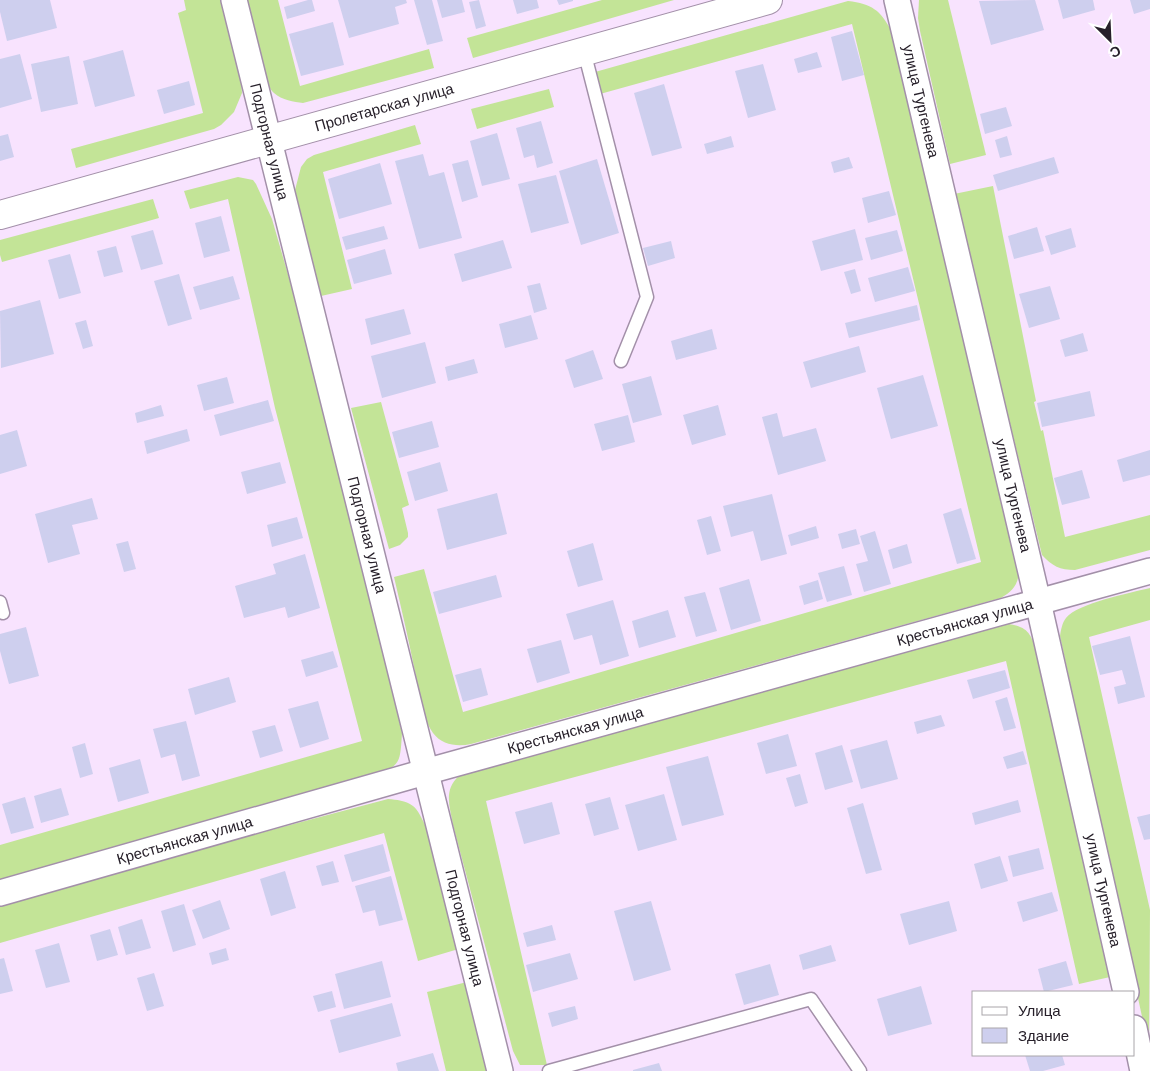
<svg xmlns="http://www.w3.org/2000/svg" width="1150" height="1071" font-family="Arial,sans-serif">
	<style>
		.grass { fill: #c3e497 }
		.building { fill: #cecfee }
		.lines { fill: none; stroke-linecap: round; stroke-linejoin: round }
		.lane-casing { stroke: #a390a9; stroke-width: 15 }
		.street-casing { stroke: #a390a9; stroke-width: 28 }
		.secondary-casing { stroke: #a390a9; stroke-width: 30 }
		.lane { stroke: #fff; stroke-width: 12 }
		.street { stroke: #fff; stroke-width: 25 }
		.secondary { stroke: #fff; stroke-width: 28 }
		.labels { text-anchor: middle; stroke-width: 4; stroke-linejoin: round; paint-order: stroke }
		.street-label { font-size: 15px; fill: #27202a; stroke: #fff }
	</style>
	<rect width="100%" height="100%" fill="#f8e3fe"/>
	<g class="grass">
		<path d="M184,0H222L241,79L242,93L234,112L221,125L214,129L76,168L71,149L203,113L178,13L186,10Z"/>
		<path d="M246,0H278L300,86L429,49L434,68L303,103C294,102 282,100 274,93C261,82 250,19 246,0Z"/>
		<path d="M602,0H674L473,58L467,38Z"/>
		<path d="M919,0H948L986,155L950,164L920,31L918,18Z"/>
		<path d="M848,1C872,4 880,10 891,30L1019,571C1018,585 1013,591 1001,598L471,744C457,747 442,745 433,733C420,714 419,688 414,667C408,637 401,607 394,577L424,569L463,712L981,562L852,24L600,94L595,72Z"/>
		<path d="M549,89L554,107L477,129L471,109Z"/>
		<path d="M415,125L421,144L323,172L352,289L321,296L295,190L301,167L307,159L314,155Z"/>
		<path d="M238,177L253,180L256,184L272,219L324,399L402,733C400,764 401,766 371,776L0,880V845L362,741L275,408L228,199L190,209L184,191Z"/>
		<path d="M993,186L1036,401L1034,402L1041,431L1043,430L1065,537L1150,515V550L1075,570C1060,570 1052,566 1042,555L954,194Z"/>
		<path d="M153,199L159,218L2,262L0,255V240Z"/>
		<path d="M381,402L409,505L402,508L408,533V537L400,545L389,549L351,408Z"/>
		<path d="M1150,588V620L1089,637L1150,910L1149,1049L1060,636C1061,630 1062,623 1066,618C1078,603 1130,593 1150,588Z"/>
		<path d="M1009,624C1029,627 1031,635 1037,652L1110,977L1079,984L1006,661L486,801L547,1065H520L513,1051L453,825C450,807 443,790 459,776C464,771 472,769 477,766Z"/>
		<path d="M388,799C397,800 405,800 413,806C431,820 455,922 462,948L418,961L384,833L0,943V904L71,883Z"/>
		<path d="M467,982L489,1071H446L427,992Z"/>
	</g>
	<g class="building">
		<path d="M0,0H50L57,28L7,41L0,12Z"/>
		<path d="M308,0H312L315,11L287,19L284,7Z"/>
		<path d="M338,0H406L407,3L395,7L399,24L349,38Z"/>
		<path d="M414,0H432L443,41L427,45Z"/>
		<path d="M437,0H462L465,12L442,18Z"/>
		<path d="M479,0L486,26L476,29L469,2Z"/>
		<path d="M513,0H537L539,8L517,14Z"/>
		<path d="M557,0H573V1L559,5Z"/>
		<path d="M1035,0L1044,30L991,45L979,1Z"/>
		<path d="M1058,0H1093L1095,10L1063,19Z"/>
		<path d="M1130,0H1150V9L1134,14Z"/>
		<path d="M333,22L344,65L301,76L289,34Z"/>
		<path d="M852,31L864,75L842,81L831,37Z"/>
		<path d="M123,50L135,96L95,107L83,61Z"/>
		<path d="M817,52L822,67L798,73L794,59Z"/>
		<path d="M20,54L32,99L0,108V59Z"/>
		<path d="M69,56L78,104L41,112L31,64Z"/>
		<path d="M763,64L776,110L748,118L735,71Z"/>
		<path d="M189,81L195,105L164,114L157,90Z"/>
		<path d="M664,84L682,148L652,156L634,93Z"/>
		<path d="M1006,107L1012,126L985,134L980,114Z"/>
		<path d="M541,121L553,163L537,168L534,155L524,158L516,128Z"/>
		<path d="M497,133L510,179L482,186L470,141Z"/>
		<path d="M8,134L14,157L0,161V136Z"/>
		<path d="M731,136L734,147L707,154L704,144Z"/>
		<path d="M1007,136L1012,155L1000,158L995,140Z"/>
		<path d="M423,154L429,176L444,172L462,238L419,249L395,161Z"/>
		<path d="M849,157L853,168L834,173L831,162Z"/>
		<path d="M1054,157L1059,173L998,191L993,175Z"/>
		<path d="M597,159L619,233L581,245L559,171Z"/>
		<path d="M468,160L478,197L462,202L452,164Z"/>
		<path d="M380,163L392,204L339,219L328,179Z"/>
		<path d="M556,175L569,223L531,233L518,184Z"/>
		<path d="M889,191L896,215L868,223L862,198Z"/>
		<path d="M221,216L230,251L204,258L195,223Z"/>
		<path d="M384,226L388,239L346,250L342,237Z"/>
		<path d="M1037,227L1044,251L1014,259L1008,236Z"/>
		<path d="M1071,228L1076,247L1051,255L1045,236Z"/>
		<path d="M855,229L863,260L821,271L812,241Z"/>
		<path d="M153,230L163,264L141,270L131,236Z"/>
		<path d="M897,230L903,251L871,260L865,238Z"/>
		<path d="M503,240L512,268L462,282L454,254Z"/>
		<path d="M671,241L675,258L648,266L643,248Z"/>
		<path d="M116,246L123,272L104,277L97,251Z"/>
		<path d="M385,249L392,274L354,284L347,260Z"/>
		<path d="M70,254L81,293L59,299L48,260Z"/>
		<path d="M908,267L915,291L875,302L868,278Z"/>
		<path d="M855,269L861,291L851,294L844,272Z"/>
		<path d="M179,274L192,319L168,326L154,281Z"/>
		<path d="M233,276L240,299L200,310L193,287Z"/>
		<path d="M540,283L547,309L534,313L527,286Z"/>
		<path d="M1050,286L1060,319L1029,328L1019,294Z"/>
		<path d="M40,300L54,354L1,368L0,311Z"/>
		<path d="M917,305L920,320L849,338L845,323Z"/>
		<path d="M404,309L411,334L371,345L365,319Z"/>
		<path d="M531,315L538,339L505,348L499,324Z"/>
		<path d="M86,320L93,346L83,349L75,323Z"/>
		<path d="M712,329L717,349L676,360L671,341Z"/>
		<path d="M1083,333L1088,351L1065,357L1060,340Z"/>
		<path d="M425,342L436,383L382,398L371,356Z"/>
		<path d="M859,346L866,372L811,388L803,362Z"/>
		<path d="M593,350L603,379L574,388L565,360Z"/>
		<path d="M474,359L478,373L448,381L445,367Z"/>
		<path d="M923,375L938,426L891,439L877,388Z"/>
		<path d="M651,376L662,415L633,423L622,384Z"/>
		<path d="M227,377L234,403L204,411L197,385Z"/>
		<path d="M1090,391L1095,416L1042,427L1037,403Z"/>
		<path d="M268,400L274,421L220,436L214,415Z"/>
		<path d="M161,405L164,416L137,423L135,413Z"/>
		<path d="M718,405L726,435L692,445L683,415Z"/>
		<path d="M777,413L783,437L816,428L826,461L778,475L762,417Z"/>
		<path d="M628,415L635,442L602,451L594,424Z"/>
		<path d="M432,421L439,447L399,458L392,432Z"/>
		<path d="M187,429L190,441L147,454L144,441Z"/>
		<path d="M17,430L27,466L0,474V435Z"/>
		<path d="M1150,450V475L1123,482L1117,460Z"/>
		<path d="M280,462L286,483L247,494L241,472Z"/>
		<path d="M440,462L448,491L415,501L407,472Z"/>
		<path d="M1082,470L1090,498L1062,505L1054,478Z"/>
		<path d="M497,493L507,534L447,550L437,509Z"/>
		<path d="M772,494L787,554L761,561L753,531L731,537L723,506Z"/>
		<path d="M92,498L98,519L72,525L80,554L48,563L35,514Z"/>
		<path d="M961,508L976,559L957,564L943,514Z"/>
		<path d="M711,516L721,551L707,555L697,520Z"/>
		<path d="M297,517L303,538L272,547L267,525Z"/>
		<path d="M816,526L819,538L791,546L788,535Z"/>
		<path d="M856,529L860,544L842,549L838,534Z"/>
		<path d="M875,531L891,584L864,592L856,564L868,561L860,536Z"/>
		<path d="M128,541L136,569L124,572L116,544Z"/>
		<path d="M593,543L603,580L578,587L567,551Z"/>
		<path d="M907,544L912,563L893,569L888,550Z"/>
		<path d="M305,554L320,608L288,618L285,607L244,618L235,586L276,574L273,564Z"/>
		<path d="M844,566L852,595L827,602L818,573Z"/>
		<path d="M496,575L502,597L439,614L433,592Z"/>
		<path d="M749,579L761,621L731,630L719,588Z"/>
		<path d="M818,580L823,599L804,605L799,586Z"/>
		<path d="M705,592L717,631L696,637L684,597Z"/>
		<path d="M613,600L629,656L600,665L592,635L574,640L566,614Z"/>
		<path d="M668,610L676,637L639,648L632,621Z"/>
		<path d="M26,627L39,676L9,684L0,651V634Z"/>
		<path d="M1130,636L1145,697L1118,704L1114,687L1126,684L1122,670L1100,675L1092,646Z"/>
		<path d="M561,640L570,673L537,683L527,649Z"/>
		<path d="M333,651L338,667L306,677L301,660Z"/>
		<path d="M481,668L488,695L463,702L455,675Z"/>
		<path d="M1005,670L1010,688L973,699L967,680Z"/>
		<path d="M229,677L236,702L195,715L188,689Z"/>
		<path d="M1007,697L1016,728L1004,731L995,701Z"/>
		<path d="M318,701L329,739L300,748L288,709Z"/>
		<path d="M941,715L945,726L917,734L914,722Z"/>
		<path d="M186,721L200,776L182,781L175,754L161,758L153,729Z"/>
		<path d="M275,725L283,751L260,758L252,731Z"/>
		<path d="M788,734L797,766L766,774L757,743Z"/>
		<path d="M887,740L898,779L861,789L850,750Z"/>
		<path d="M85,743L93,774L80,778L72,747Z"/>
		<path d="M842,745L853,782L825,790L815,753Z"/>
		<path d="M1023,751L1027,764L1007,769L1003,757Z"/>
		<path d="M708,756L724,815L682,826L666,767Z"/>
		<path d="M140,759L149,793L118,802L109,768Z"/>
		<path d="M800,774L808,803L795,807L786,778Z"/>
		<path d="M61,788L69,815L41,823L34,796Z"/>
		<path d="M664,794L677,840L638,851L625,805Z"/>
		<path d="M25,797L34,828L11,834L2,804Z"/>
		<path d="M610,797L619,829L594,836L585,804Z"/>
		<path d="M1018,800L1021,812L975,825L972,813Z"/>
		<path d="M552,802L560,834L524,844L515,812Z"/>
		<path d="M863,803L882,870L866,874L847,808Z"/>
		<path d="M1150,814V839L1144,840L1137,817Z"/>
		<path d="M383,844L390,871L352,882L344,855Z"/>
		<path d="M1039,848L1044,869L1013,877L1008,856Z"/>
		<path d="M1000,856L1008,881L981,889L974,864Z"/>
		<path d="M333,861L339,882L322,886L316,866Z"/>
		<path d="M285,871L296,908L271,916L260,879Z"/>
		<path d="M391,876L403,920L379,926L375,910L363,913L355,886Z"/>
		<path d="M1052,892L1058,911L1023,922L1017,902Z"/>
		<path d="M220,900L230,929L203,939L192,910Z"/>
		<path d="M651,901L671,970L634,981L614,911Z"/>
		<path d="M949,901L957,931L909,945L900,914Z"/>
		<path d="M184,904L196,945L173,952L161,911Z"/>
		<path d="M142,919L151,948L126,955L118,927Z"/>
		<path d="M552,925L556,940L527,947L523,933Z"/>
		<path d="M110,929L118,955L97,961L90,935Z"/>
		<path d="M59,943L70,982L46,988L35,950Z"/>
		<path d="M831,945L836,961L803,970L799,955Z"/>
		<path d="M226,948L229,960L212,965L209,953Z"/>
		<path d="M570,953L578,979L533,992L526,965Z"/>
		<path d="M4,958L13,991L0,994V959Z"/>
		<path d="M382,961L391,997L344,1009L335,974Z"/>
		<path d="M1066,961L1073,985L1044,992L1038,969Z"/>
		<path d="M770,964L779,995L744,1005L735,974Z"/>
		<path d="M154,973L164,1006L147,1011L137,978Z"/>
		<path d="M921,986L932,1024L888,1036L877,999Z"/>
		<path d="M332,991L336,1007L318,1012L313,996Z"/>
		<path d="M392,1003L401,1036L339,1053L330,1020Z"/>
		<path d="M575,1006L578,1019L552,1027L548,1013Z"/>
		<path d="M433,1053L439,1071H398L396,1063Z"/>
		<path d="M1025,1055H1062L1065,1065L1043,1071H1030Z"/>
		<path d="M659,1063L662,1071H633V1070Z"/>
	</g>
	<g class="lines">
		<g class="lane-casing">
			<g id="lane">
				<path d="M584,51L647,297L621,361"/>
				<path d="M0,602L3,613"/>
				<path d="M549,1071L811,999L860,1071"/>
			</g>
		</g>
		<g class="street-casing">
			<g id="street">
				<path id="s1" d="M234,0L500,1071"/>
				<path id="s2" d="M897,0L1038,602L1126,992"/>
				<path id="s3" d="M0,893L425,772L1150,571"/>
				<path d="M1134,1028L1143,1071"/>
			</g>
		</g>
		<g class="secondary-casing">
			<g id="secondary">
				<path id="s4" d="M0,215L768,0"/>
			</g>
		</g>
		<use href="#lane" class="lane"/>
		<use href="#street" class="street"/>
		<use href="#secondary" class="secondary"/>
	</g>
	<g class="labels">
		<g class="street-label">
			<text dy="5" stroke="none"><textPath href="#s2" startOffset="104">улица Тургенева</textPath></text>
			<text dy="5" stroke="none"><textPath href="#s4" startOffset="399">Пролетарская улица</textPath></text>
			<text dy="5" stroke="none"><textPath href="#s1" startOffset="146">Подгорная улица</textPath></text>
			<text dy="5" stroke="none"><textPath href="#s2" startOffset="509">улица Тургенева</textPath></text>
			<text dy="5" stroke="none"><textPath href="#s1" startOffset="551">Подгорная улица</textPath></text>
			<text dy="5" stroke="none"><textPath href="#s3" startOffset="1002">Крестьянская улица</textPath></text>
			<text dy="5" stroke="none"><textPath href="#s3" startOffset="598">Крестьянская улица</textPath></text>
			<text dy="5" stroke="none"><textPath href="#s3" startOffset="192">Крестьянская улица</textPath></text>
			<text dy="5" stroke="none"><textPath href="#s2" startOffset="914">улица Тургенева</textPath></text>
			<text dy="5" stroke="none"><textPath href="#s1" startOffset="956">Подгорная улица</textPath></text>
		</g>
	</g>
	<rect x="972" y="991" width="162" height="65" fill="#ffffff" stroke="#a9a6aa"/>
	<rect x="982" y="1007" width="25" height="8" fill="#ffffff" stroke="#a9a6aa"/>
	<text x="1018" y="1016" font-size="15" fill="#27202a">Улица</text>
	<rect x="982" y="1028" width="25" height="15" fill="#cecfee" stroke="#a9a6aa"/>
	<text x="1018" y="1041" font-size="15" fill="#27202a">Здание</text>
	<g transform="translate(1110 40) rotate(156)" stroke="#ffffff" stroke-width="4" paint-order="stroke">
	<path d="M0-4L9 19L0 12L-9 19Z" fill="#27202a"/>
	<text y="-8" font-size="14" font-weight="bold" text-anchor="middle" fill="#27202a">С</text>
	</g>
</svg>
